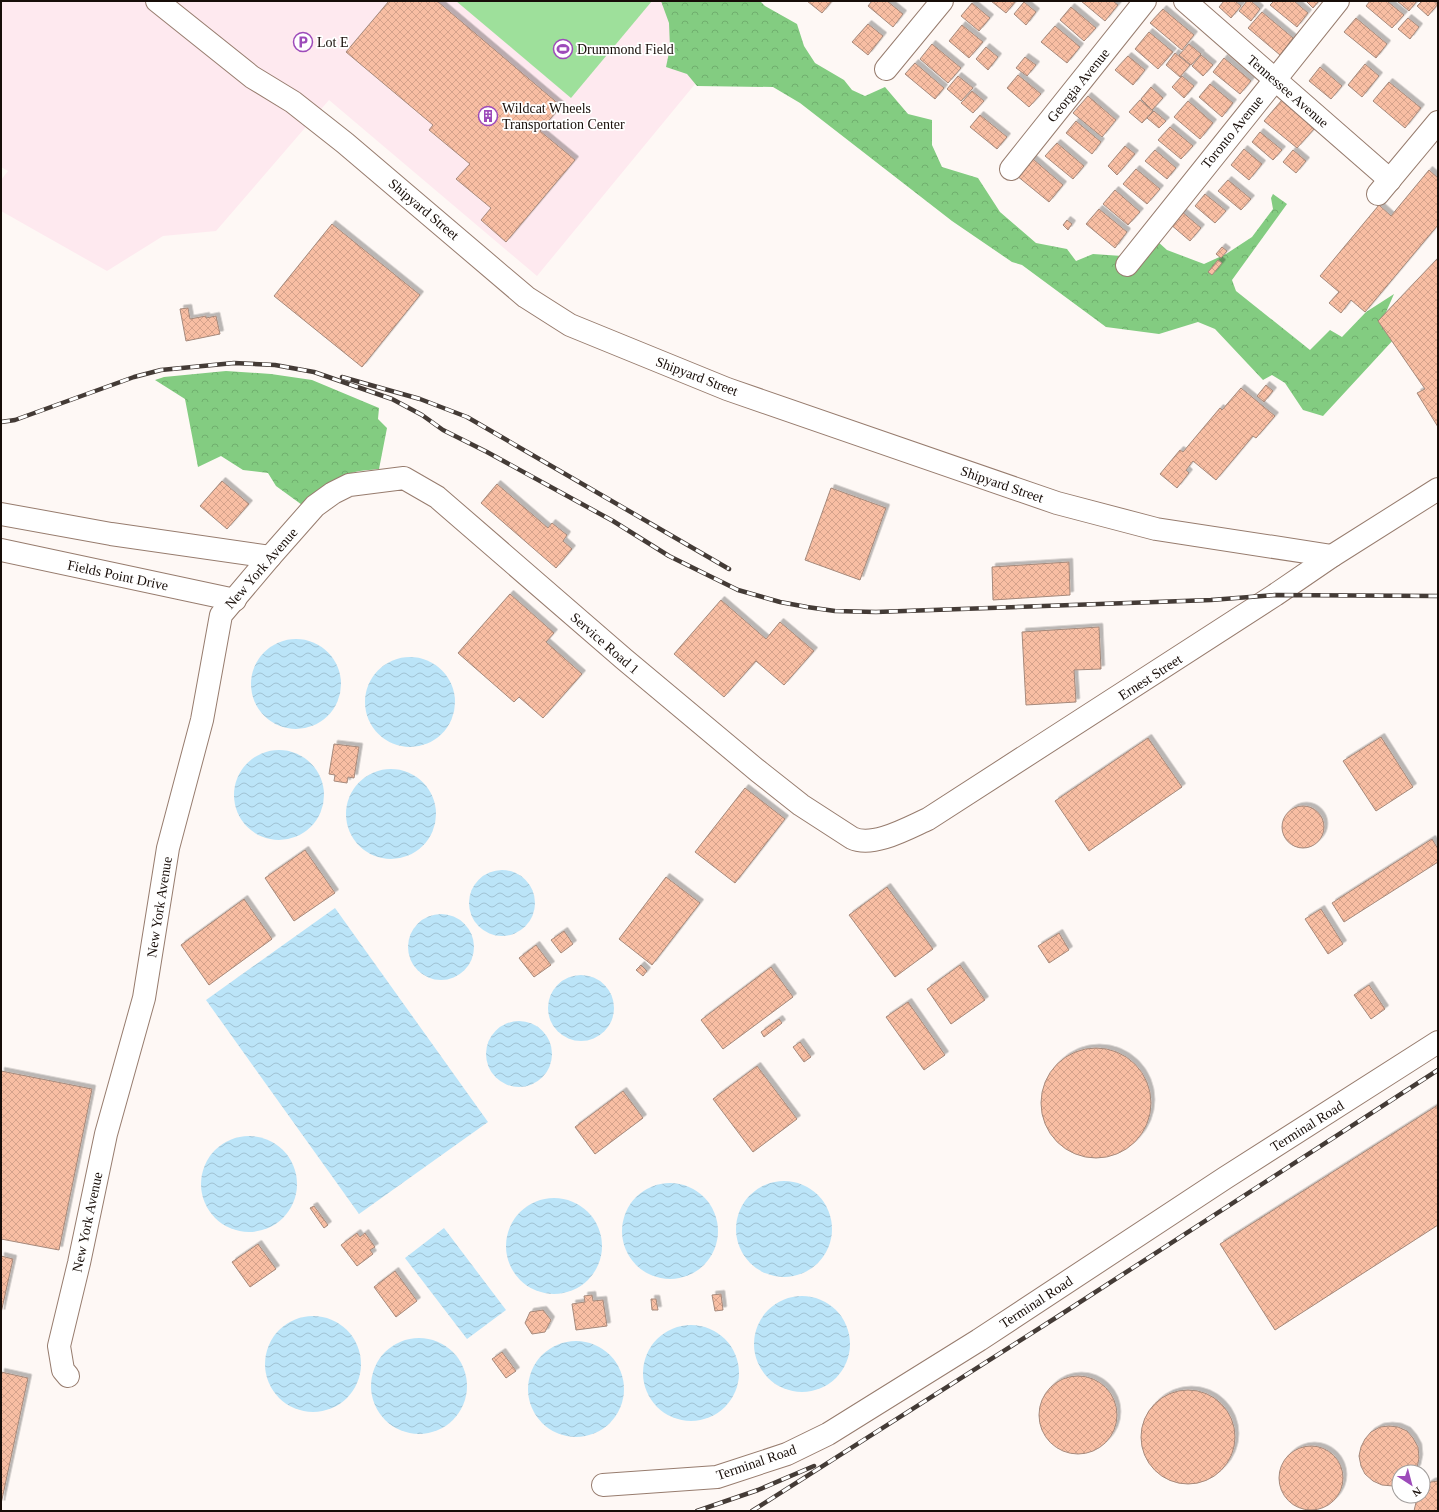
<svg xmlns="http://www.w3.org/2000/svg" width="1439" height="1512" font-family="Georgia,serif">
	<style>
		.education { fill: #fee9ef }
		.forest { fill: url(#forest-crowns) }
		.garden { fill: #9ee09b }
		.water { fill: url(#water-waves) }
		.building { fill: url(#building-cross-hatch); stroke: #a5897b; filter: url(#shadow) }
		.lines { fill: none; stroke-linecap: round; stroke-linejoin: round }
		.minor-casing { stroke: #977c6e; stroke-width: 24 }
		.minor { stroke: #fff; stroke-width: 22 }
		.rail-casing { stroke: #443b36; stroke-width: 4.5 }
		.rail { stroke: #fff; stroke-width: 3; stroke-dasharray: 9; stroke-linecap: butt }
		.labels { text-anchor: middle; stroke-width: 3.5; stroke-linejoin: round; paint-order: stroke }
		.poi-label { font-size: 14px; fill: #170d08; stroke: #fff; text-anchor: start }
		.street-label { font-size: 14px; fill: #170d08; stroke: #fff }
	</style>
	<defs>
		<pattern id="forest-crowns" width="20" height="18" patternUnits="userSpaceOnUse"><rect width="20" height="18" fill="#83cc81"/><path d="M2 6a3 3 0 1 1 6 0M12 15a3 3 0 1 1 6 0" fill="none" stroke="#70ae6e"/></pattern>
		<pattern id="water-waves" width="16" height="10" patternUnits="userSpaceOnUse"><rect width="16" height="10" fill="#bbe4f8"/><path d="M0 5q4-4 8 0t8 0" fill="none" stroke="#a0c2d3"/></pattern>
		<pattern id="building-cross-hatch" width="8" height="8" patternUnits="userSpaceOnUse"><rect width="8" height="8" fill="#f8bea3"/><path d="M0 0l8 8M0 8l8-8" fill="none" stroke="#d4a28b"/></pattern>
		<filter id="shadow"><feDropShadow dx="3.5" dy="-3.5" stdDeviation="0" flood-color="#0004"/></filter>
	</defs>
	<rect width="100%" height="100%" fill="#fef8f5"/>
	<path class="education" d="M1,1H715L742,27L537,276L329,100L216,231L163,236L107,271L1,211V180L8,171L1,167Z"/>
	<g class="forest">
		<path d="M661,1H760L765,6L797,24L804,46L815,63L844,80L852,90L865,96L885,87L908,114L932,120V145L942,167L978,178L1000,212L1036,243L1067,249L1076,261L1093,254L1122,256L1146,231L1167,250L1204,264L1226,254L1252,237L1273,209L1271,198L1273,194L1287,204L1232,280L1236,291L1310,350L1330,330L1342,337L1366,312L1394,294L1383,319L1395,338L1323,416L1303,410L1285,383L1272,375L1263,380L1215,329L1198,322L1159,334L1106,327L1022,265L1012,262L952,221L800,103L773,87L697,86L687,74L666,67L670,48L669,23Z"/>
		<path d="M226,371L271,374L312,380L379,408L378,419L387,428L379,469C370,470 360,470 352,473C335,480 321,497 309,510L276,486L268,473L243,470L221,456L198,467L185,399L155,380L164,377Z"/>
	</g>
	<path class="garden" d="M456,1H652L571,98Z"/>
	<g class="water">
		<circle cx="296" cy="684" r="45"/>
		<circle cx="410" cy="702" r="45"/>
		<circle cx="279" cy="795" r="45"/>
		<circle cx="391" cy="814" r="45"/>
		<circle cx="502" cy="903" r="33"/>
		<path d="M335,908L488,1122L359,1214L206,1000Z"/>
		<circle cx="441" cy="947" r="33"/>
		<circle cx="581" cy="1008" r="33"/>
		<circle cx="519" cy="1054" r="33"/>
		<circle cx="249" cy="1184" r="48"/>
		<circle cx="784" cy="1229" r="48"/>
		<circle cx="670" cy="1231" r="48"/>
		<circle cx="554" cy="1246" r="48"/>
		<path d="M444,1228L506,1310L467,1339L405,1258Z"/>
		<circle cx="802" cy="1344" r="48"/>
		<circle cx="313" cy="1364" r="48"/>
		<circle cx="691" cy="1373" r="48"/>
		<circle cx="419" cy="1386" r="48"/>
		<circle cx="576" cy="1389" r="48"/>
	</g>
	<g class="building">
		<path d="M389,1H437L561,106L540,131L575,160L506,242L481,220L491,208L456,179L470,164L429,130L433,125L346,52Z"/>
		<path d="M807,1H832L822,13Z"/>
		<path d="M872,1H887L903,14L893,27L868,6Z"/>
		<path d="M991,1H1016L1006,13Z"/>
		<path d="M1081,1H1113L1118,5L1105,21Z"/>
		<path d="M1224,1H1235L1241,6L1231,18L1219,7Z"/>
		<path d="M1247,1H1251L1260,9L1251,21L1239,11Z"/>
		<path d="M1274,1H1294L1308,13L1297,27L1270,5Z"/>
		<path d="M1306,1H1319L1313,8Z"/>
		<path d="M1370,1H1387L1404,15L1392,28L1366,6Z"/>
		<path d="M1397,1H1417L1409,11Z"/>
		<path d="M1422,1H1434L1438,4L1428,16L1417,6Z"/>
		<path d="M1024,2L1036,12L1026,25L1014,14Z"/>
		<path d="M972,3L990,18L979,31L961,16Z"/>
		<path d="M1071,7L1096,28L1084,41L1060,20Z"/>
		<path d="M1163,9L1194,35L1182,50L1150,23Z"/>
		<path d="M1262,12L1293,38L1280,55L1248,28Z"/>
		<path d="M1356,18L1387,44L1376,58L1344,32Z"/>
		<path d="M1408,18L1419,27L1410,39L1398,29Z"/>
		<path d="M868,24L883,36L868,55L852,42Z"/>
		<path d="M962,25L983,42L969,58L949,41Z"/>
		<path d="M1055,26L1080,47L1067,63L1041,42Z"/>
		<path d="M1149,32L1173,52L1158,69L1135,49Z"/>
		<path d="M932,44L961,68L948,83L920,59Z"/>
		<path d="M1189,44L1201,54L1191,65L1179,55Z"/>
		<path d="M986,47L998,57L988,70L976,59Z"/>
		<path d="M1175,53L1190,65L1180,77L1166,65Z"/>
		<path d="M1201,55L1213,65L1203,76L1192,66Z"/>
		<path d="M1128,56L1145,70L1133,85L1115,70Z"/>
		<path d="M1025,57L1036,65L1027,76L1016,68Z"/>
		<path d="M1224,58L1251,81L1240,94L1213,72Z"/>
		<path d="M915,63L944,88L935,99L905,74Z"/>
		<path d="M1365,64L1379,76L1362,97L1348,85Z"/>
		<path d="M1320,67L1342,86L1331,99L1309,81Z"/>
		<path d="M1018,75L1041,94L1029,107L1007,88Z"/>
		<path d="M958,76L973,88L961,101L947,89Z"/>
		<path d="M1182,76L1194,86L1184,98L1172,87Z"/>
		<path d="M1389,82L1421,108L1405,128L1373,101Z"/>
		<path d="M1210,84L1233,103L1222,117L1199,97Z"/>
		<path d="M1151,87L1163,98L1152,110L1141,99Z"/>
		<path d="M972,91L984,101L973,113L961,103Z"/>
		<path d="M1088,96L1116,120L1102,137L1073,113Z"/>
		<path d="M1140,100L1153,111L1142,123L1129,112Z"/>
		<path d="M1282,100L1315,128L1297,148L1264,121Z"/>
		<path d="M1188,101L1213,123L1200,139L1174,117Z"/>
		<path d="M1154,111L1166,121L1159,128L1147,118Z"/>
		<path d="M980,115L1007,137L997,149L970,127Z"/>
		<path d="M1076,121L1101,142L1092,154L1066,133Z"/>
		<path d="M1170,127L1193,146L1181,159L1158,140Z"/>
		<path d="M1260,132L1282,150L1273,160L1252,142Z"/>
		<path d="M1057,143L1084,166L1073,179L1045,156Z"/>
		<path d="M1125,146L1135,154L1117,175L1108,166Z"/>
		<path d="M1244,149L1262,164L1249,180L1231,165Z"/>
		<path d="M1155,150L1176,168L1167,179L1145,161Z"/>
		<path d="M1293,150L1306,161L1296,173L1283,162Z"/>
		<path d="M1026,153L1063,185L1049,202L1011,171Z"/>
		<path d="M1136,169L1160,189L1147,204L1123,184Z"/>
		<path d="M1429,170L1438,178V225L1365,312L1351,300L1341,313L1329,303L1339,292L1320,276L1379,205L1391,216Z"/>
		<path d="M1228,180L1251,199L1241,210L1218,191Z"/>
		<path d="M1115,190L1140,212L1128,225L1103,204Z"/>
		<path d="M1205,194L1226,211L1215,223L1195,206Z"/>
		<path d="M1099,209L1127,232L1115,248L1086,224Z"/>
		<path d="M1181,211L1201,228L1190,241L1170,224Z"/>
		<path d="M1067,220L1072,224L1068,230L1063,225Z"/>
		<path d="M332,224L420,295L362,367L274,296Z"/>
		<path d="M1222,247L1227,251L1221,258L1216,254Z"/>
		<path d="M1438,258V427L1417,393L1425,389L1378,321Z"/>
		<path d="M1218,260L1222,263L1212,275L1208,272Z"/>
		<path d="M188,308L190,319L206,316V318L216,316L220,334L186,341L180,309Z"/>
		<path d="M1266,385L1273,391L1264,402L1257,396Z"/>
		<path d="M1241,388L1275,416L1256,438L1253,436L1216,480L1193,461L1186,470L1189,473L1177,488L1160,474L1180,450L1183,452L1220,408L1222,410Z"/>
		<path d="M222,481L249,504L227,529L200,506Z"/>
		<path d="M497,484L548,528L552,523L567,535L563,541L572,549L556,568L481,503Z"/>
		<path d="M831,488L886,508L860,580L805,560Z"/>
		<path d="M1069,562L1070,595L993,600L992,567Z"/>
		<path d="M510,594L554,633L546,642L582,674L543,718L519,697L514,702L458,653Z"/>
		<path d="M721,600L766,639L780,622L814,651L784,685L756,661L724,697L674,654Z"/>
		<path d="M1099,627L1101,669L1074,670L1076,702L1026,705L1022,632Z"/>
		<path d="M1381,737L1413,787L1376,811L1343,761Z"/>
		<path d="M1148,738L1182,787L1089,851L1055,801Z"/>
		<path d="M334,744L359,747L354,778L348,777L347,783L334,781L335,775L329,774Z"/>
		<path d="M745,788L785,819L735,883L695,852Z"/>
		<circle cx="1303" cy="827" r="21"/>
		<path d="M1432,839L1438,849V862L1344,922L1332,903Z"/>
		<path d="M305,850L335,893L294,921L265,878Z"/>
		<path d="M666,877L700,903L652,965L619,939Z"/>
		<path d="M887,887L933,949L895,977L849,915Z"/>
		<path d="M244,899L272,939L209,985L181,945Z"/>
		<path d="M1321,909L1343,944L1328,954L1305,919Z"/>
		<path d="M564,931L573,944L561,953L551,940Z"/>
		<path d="M1059,933L1069,950L1049,963L1038,946Z"/>
		<path d="M536,945L551,965L534,977L519,958Z"/>
		<path d="M641,965L647,971L643,976L636,970Z"/>
		<path d="M960,965L985,1000L951,1024L927,989Z"/>
		<path d="M771,967L793,997L723,1049L701,1020Z"/>
		<path d="M1369,985L1385,1009L1371,1019L1354,995Z"/>
		<path d="M908,1002L945,1055L924,1070L886,1017Z"/>
		<path d="M779,1019L782,1023L764,1037L761,1032Z"/>
		<path d="M800,1042L811,1057L804,1062L793,1047Z"/>
		<circle cx="1096" cy="1103" r="55"/>
		<path d="M757,1066L797,1119L753,1152L713,1099Z"/>
		<path d="M1,1071L92,1089L59,1250L1,1239Z"/>
		<path d="M623,1091L643,1118L595,1154L575,1127Z"/>
		<path d="M1438,1105V1225L1275,1330L1220,1244Z"/>
		<path d="M314,1206L328,1225L324,1228L310,1208Z"/>
		<path d="M357,1233L360,1237L365,1233L375,1247L370,1250L373,1254L357,1266L341,1245Z"/>
		<path d="M258,1244L276,1269L250,1287L232,1262Z"/>
		<path d="M1,1256L13,1259L1,1313Z"/>
		<path d="M395,1271L417,1301L396,1317L374,1287Z"/>
		<path d="M721,1294L723,1310L715,1311L712,1295Z"/>
		<path d="M592,1295L593,1301L603,1300L607,1326L576,1330L572,1304L585,1302L584,1296Z"/>
		<path d="M651,1299H656L658,1310H652Z"/>
		<path d="M543,1310L551,1320L545,1332L532,1334L525,1323L530,1312Z"/>
		<path d="M502,1352L516,1371L506,1378L492,1359Z"/>
		<path d="M1,1372L28,1378L1,1504Z"/>
		<circle cx="1078" cy="1415" r="39"/>
		<circle cx="1188" cy="1437" r="47"/>
		<path d="M1389,1426L1398,1427L1407,1431L1413,1438L1418,1447L1419,1458L1417,1468L1414,1472H1399V1484L1393,1486L1382,1485L1373,1481L1365,1474L1361,1466L1359,1456L1361,1447L1365,1439L1371,1432L1380,1427Z"/>
		<circle cx="1311" cy="1478" r="32"/>
		<path d="M1438,1481V1511H1414L1417,1498L1418,1496H1423V1488L1431,1482Z"/>
	</g>
	<g class="lines">
		<g class="minor-casing">
			<g id="minor">
				<path d="M157,1L252,77L293,102L345,143L526,297L570,325L727,389L1057,503L1156,529L1332,556"/>
				<path d="M1185,1L1390,180"/>
				<path d="M886,69L942,1"/>
				<path d="M1011,169L1145,1"/>
				<path d="M1378,194L1438,122"/>
				<path d="M1127,265L1338,1"/>
				<path d="M1,514L111,534L270,557"/>
				<path d="M1,550L235,600"/>
				<path d="M68,1376L63,1370L59,1346L79,1263L106,1134L144,998L168,848L202,720L221,615L270,557L315,506L333,493L349,485L404,478L437,497L624,659L758,771L801,805L852,838C873,848 908,828 928,819L1275,595L1332,556L1438,489"/>
				<path d="M603,1485L717,1477L787,1454L828,1434L979,1340L1225,1178L1438,1042"/>
			</g>
		</g>
		<use href="#minor" class="minor"/>
		<g class="rail-casing">
			<g id="rail">
				<path d="M342,377L420,399L467,417L729,569"/>
				<path d="M1,422L15,420L134,377L161,370L234,363L275,365L314,372L392,399L422,415L443,430L487,452L613,521L669,556L738,590L780,602L807,607L835,611L876,612L1211,600L1275,595L1438,596"/>
				<path d="M697,1511L758,1490L814,1466"/>
				<path d="M752,1511L1057,1317L1438,1070"/>
			</g>
		</g>
		<use href="#rail" class="rail"/>
	</g>
	<defs>
		<g id="parking-ring" transform="scale(1)"><circle r="9.5" fill="#fff" stroke="#9d4bba" stroke-width="1.5"/><path d="M-3.5-5.5H1a3.5 3.5 0 0 1 0 7H-1V5.5H-3.5ZM-1-3.4V-.6H.8a1.4 1.4 0 0 0 0-2.8Z" fill="#9d4bba"/></g>
		<g id="stadium-ring" transform="scale(1)"><circle r="9.5" fill="#fff" stroke="#9d4bba" stroke-width="1.5"/><path d="M0-5a6.5 5 0 1 0 0 10a6.5 5 0 1 0 0-10ZM-3.5-1.8h7v3.6h-7Z" fill="#9d4bba"/></g>
		<g id="building-ring" transform="scale(1)"><circle r="9.5" fill="#fff" stroke="#9d4bba" stroke-width="1.5"/><path d="M-4-6H4V6H1V3H-1V6H-4ZM-2.5-4.3h1.7v1.8h-1.7ZM.8-4.3h1.7v1.8H.8ZM-2.5-1h1.7V.8h-1.7ZM.8-1h1.7V.8H.8Z" fill="#9d4bba"/></g>
	</defs>
	<g fill-rule="evenodd">
		<use href="#parking-ring" x="303" y="42"/>
		<use href="#stadium-ring" x="563" y="49"/>
		<use href="#building-ring" x="488" y="116"/>
	</g>
	<g class="labels">
		<g class="poi-label">
			<text x="317" y="47">Lot E</text>
			<text x="577" y="54">Drummond Field</text>
			<text x="502" y="113">Wildcat Wheels<tspan x="502" dy="16">Transportation Center</tspan></text>
		</g>
		<g class="street-label">
			<text transform="translate(1078 85) rotate(-51)" y="5">Georgia Avenue</text>
			<text transform="translate(1288 91) rotate(41)" y="5">Tennessee Avenue</text>
			<text transform="translate(1232 132) rotate(-51)" y="5">Toronto Avenue</text>
			<text transform="translate(424 209) rotate(40)" y="5">Shipyard Street</text>
			<text transform="translate(697 376) rotate(21)" y="5">Shipyard Street</text>
			<text transform="translate(1002 484) rotate(19)" y="5">Shipyard Street</text>
			<text transform="translate(261 568) rotate(-49)" y="5">New York Avenue</text>
			<text transform="translate(118 575) rotate(12)" y="5">Fields Point Drive</text>
			<text transform="translate(605 643) rotate(41)" y="5">Service Road 1</text>
			<text transform="translate(1150 677) rotate(-33)" y="5">Ernest Street</text>
			<text transform="translate(159 907) rotate(-81)" y="5">New York Avenue</text>
			<text transform="translate(1307 1126) rotate(-32)" y="5">Terminal Road</text>
			<text transform="translate(87 1222) rotate(-78)" y="5">New York Avenue</text>
			<text transform="translate(1036 1302) rotate(-33)" y="5">Terminal Road</text>
			<text transform="translate(756 1462) rotate(-19)" y="5">Terminal Road</text>
		</g>
	</g>
	<rect width="1439" height="1512" fill="none" stroke="#170d08" stroke-width="4"/>
	<g transform="translate(1411 1484) rotate(144)"><circle r="19" fill="#ffffff" stroke="#a29e9c"/>
	<path d="M0-3L7 15L0 10L-7 15Z" fill="#9d4bba"/>
	<text y="-6" font-size="11" font-weight="bold" text-anchor="middle" fill="#170d08">N</text>
	</g>
</svg>
